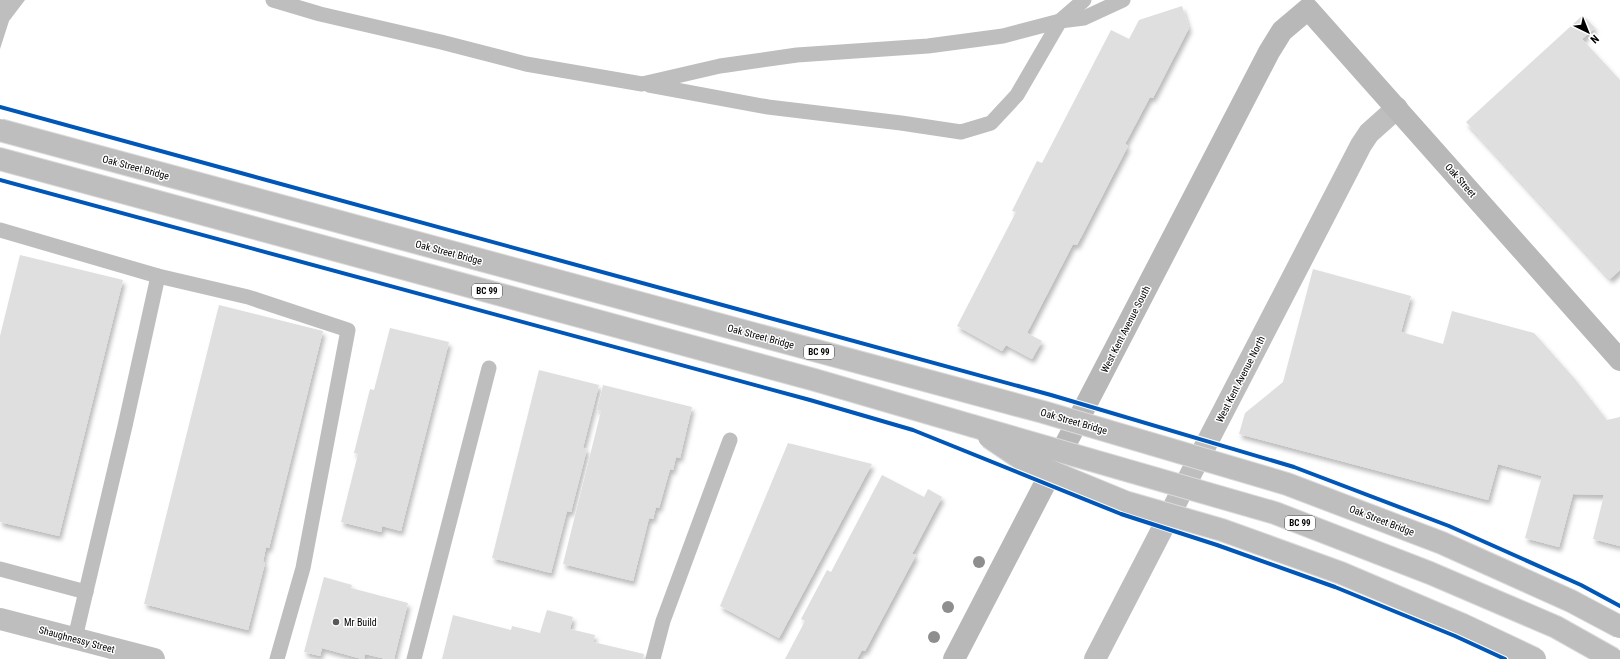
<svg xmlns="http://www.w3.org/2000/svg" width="1620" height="659" font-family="'Roboto Condensed',sans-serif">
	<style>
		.water { fill: #bebebe }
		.building { fill: #dfdfdf; filter: url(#shadow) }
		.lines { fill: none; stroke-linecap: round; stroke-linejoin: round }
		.highway-casing { stroke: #dbdbdb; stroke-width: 24 }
		.lane { stroke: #bebebe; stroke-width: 15 }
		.street { stroke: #bebebe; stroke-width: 22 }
		.secondary { stroke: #b8b8b8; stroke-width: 22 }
		.highway { stroke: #bebebe; stroke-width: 22 }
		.highway-bridge-casing { stroke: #dbdbdb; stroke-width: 24; stroke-linecap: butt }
		.highway-bridge { stroke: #bebebe; stroke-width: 22 }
		.cycleway-casing { stroke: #fff; stroke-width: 6 }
		.cycleway { stroke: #0057b8; stroke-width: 4 }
		.tree { fill: #8e8e8e }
		.poi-dot { fill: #595959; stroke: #fff; stroke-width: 1.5 }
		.labels { text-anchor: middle; stroke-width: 3; stroke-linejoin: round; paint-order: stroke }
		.shield { fill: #fff; stroke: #4c4c4c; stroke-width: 1 }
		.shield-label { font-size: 9px; font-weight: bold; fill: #000 }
		.street-label { font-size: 10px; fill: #000; stroke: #fff }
		.poi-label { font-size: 10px; fill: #000; stroke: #fff; text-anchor: start }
	</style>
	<defs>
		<filter id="shadow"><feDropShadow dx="2.5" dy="4.5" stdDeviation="2" flood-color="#0004"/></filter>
	</defs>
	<rect width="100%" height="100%" fill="#fff"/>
	<path class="water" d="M0,0H25L9,21L0,49Z"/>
	<g class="building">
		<path d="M1182,6L1189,28L1153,98L1150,97L1125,144L1128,146L1077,245L1073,244L1027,333L1042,341L1032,359L1006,345L1002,351L957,326L1016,212L1012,211L1037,161L1042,163L1111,30L1129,39L1139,20Z"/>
		<path d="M1583,15L1595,28L1582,39L1620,80V270L1610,279L1466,122Z"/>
		<path d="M20,255L123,280L59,536L0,522V336Z"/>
		<path d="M1313,269L1411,296L1401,332L1443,344L1452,311L1534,333L1574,378L1607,420L1620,417V546L1593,539L1604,495L1573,494L1559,547L1525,538L1542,476L1498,464L1488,500L1239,434L1245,413L1283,382Z"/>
		<path d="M219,305L323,331L269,548L266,547L263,562L265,563L248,630L144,604Z"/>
		<path d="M390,328L449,342L401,531L382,526L381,532L341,522L358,454L354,453L370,389L374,390Z"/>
		<path d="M539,370L599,385L583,448L587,449L571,512L567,511L551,573L492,558Z"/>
		<path d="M603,385L692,407L680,458L676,457L673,470L670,469L659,508L656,507L653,519L649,518L633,581L563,564L601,411L597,410Z"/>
		<path d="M788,443L872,464L779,638L720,606Z"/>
		<path d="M882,475L924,497L928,489L942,497L912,554L916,555L865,651L862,650L857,659H785L805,621L801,619L827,570L831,572Z"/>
		<path d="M324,577L352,585L351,588L408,603L394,659H386L365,654L364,659H362L322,648L320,656L304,652Z"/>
		<path d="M547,610L573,617L570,629L595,635L593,642L644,654L643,659H442L453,615L511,630L512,626L540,633Z"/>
	</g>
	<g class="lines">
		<g class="highway-casing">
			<path id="highway" d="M0,159L815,380L973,426"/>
		</g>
		<g class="lane">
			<path d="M273,0L320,14L441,42L526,64L642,84L720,66L797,55L928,46L1003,36L1060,21L1084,18L1123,0"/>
			<path d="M649,85L768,107L901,123L961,132L991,123L1017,95L1060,21L1084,0"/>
			<path d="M0,230L158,276"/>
			<path d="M0,569L86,592"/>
			<path d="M75,638L125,426L158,276L248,297L348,330L303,568L277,659"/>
			<path d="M414,659L489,368"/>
			<path d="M653,659L663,621L730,440"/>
		</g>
		<g class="street">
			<path d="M0,619L154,659"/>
			<path d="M1095,659L1361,145L1369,133L1397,108"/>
		</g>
		<path class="secondary" d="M954,659L1269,52L1282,31L1308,9L1620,360"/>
		<use href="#highway" class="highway"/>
		<g class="highway-bridge-casing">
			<g id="highway-bridge">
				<path d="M0,130L1043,412L1287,484L1442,543L1571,601L1620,627"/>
				<path d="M973,426L1275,513L1430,573L1556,627L1613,659"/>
				<path d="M989,437L1023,460L1125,502L1222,530L1341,573L1461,624L1535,659"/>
			</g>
		</g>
		<use href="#highway-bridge" class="highway-bridge"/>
		<g class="cycleway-casing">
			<g id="cycleway">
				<path d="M0,107L1051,395L1294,467L1449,526L1581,585L1620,606"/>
				<path d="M0,180L810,400L913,430L1121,514L1217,545L1335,587L1455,636L1505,659"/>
			</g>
		</g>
		<use href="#cycleway" class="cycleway"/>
	</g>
	<g class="tree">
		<circle cx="979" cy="562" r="6"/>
		<circle cx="948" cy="607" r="6"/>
		<circle cx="934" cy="637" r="6"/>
	</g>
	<circle class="poi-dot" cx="336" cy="622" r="4"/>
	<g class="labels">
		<g class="shield">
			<rect x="472" y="284" width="30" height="14" rx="3"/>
			<rect x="804" y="345" width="30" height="14" rx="3"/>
			<rect x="1285" y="516" width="30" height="14" rx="3"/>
		</g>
		<g class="shield-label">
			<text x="487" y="294">BC 99</text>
			<text x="819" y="355">BC 99</text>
			<text x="1300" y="526">BC 99</text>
		</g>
		<g class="street-label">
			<text transform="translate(136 167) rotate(15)" y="4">Oak Street Bridge</text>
			<text transform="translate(1461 180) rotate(49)" y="4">Oak Street</text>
			<text transform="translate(449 252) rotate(15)" y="4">Oak Street Bridge</text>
			<text transform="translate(1125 329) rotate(-63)" y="4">West Kent Avenue South</text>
			<text transform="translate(761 336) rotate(15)" y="4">Oak Street Bridge</text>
			<text transform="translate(1240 379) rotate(-63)" y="4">West Kent Avenue North</text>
			<text transform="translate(1074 421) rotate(16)" y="4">Oak Street Bridge</text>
			<text transform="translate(1382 520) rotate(21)" y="4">Oak Street Bridge</text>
			<text transform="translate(77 639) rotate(15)" y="4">Shaughnessy Street</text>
		</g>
		<g class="poi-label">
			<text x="344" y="626">Mr Build</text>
		</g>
	</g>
	<g transform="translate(1588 32) rotate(137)" stroke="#ffffff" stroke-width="3" paint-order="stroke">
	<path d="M0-3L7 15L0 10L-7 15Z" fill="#000000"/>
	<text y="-6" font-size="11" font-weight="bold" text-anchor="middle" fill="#000000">N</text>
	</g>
</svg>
